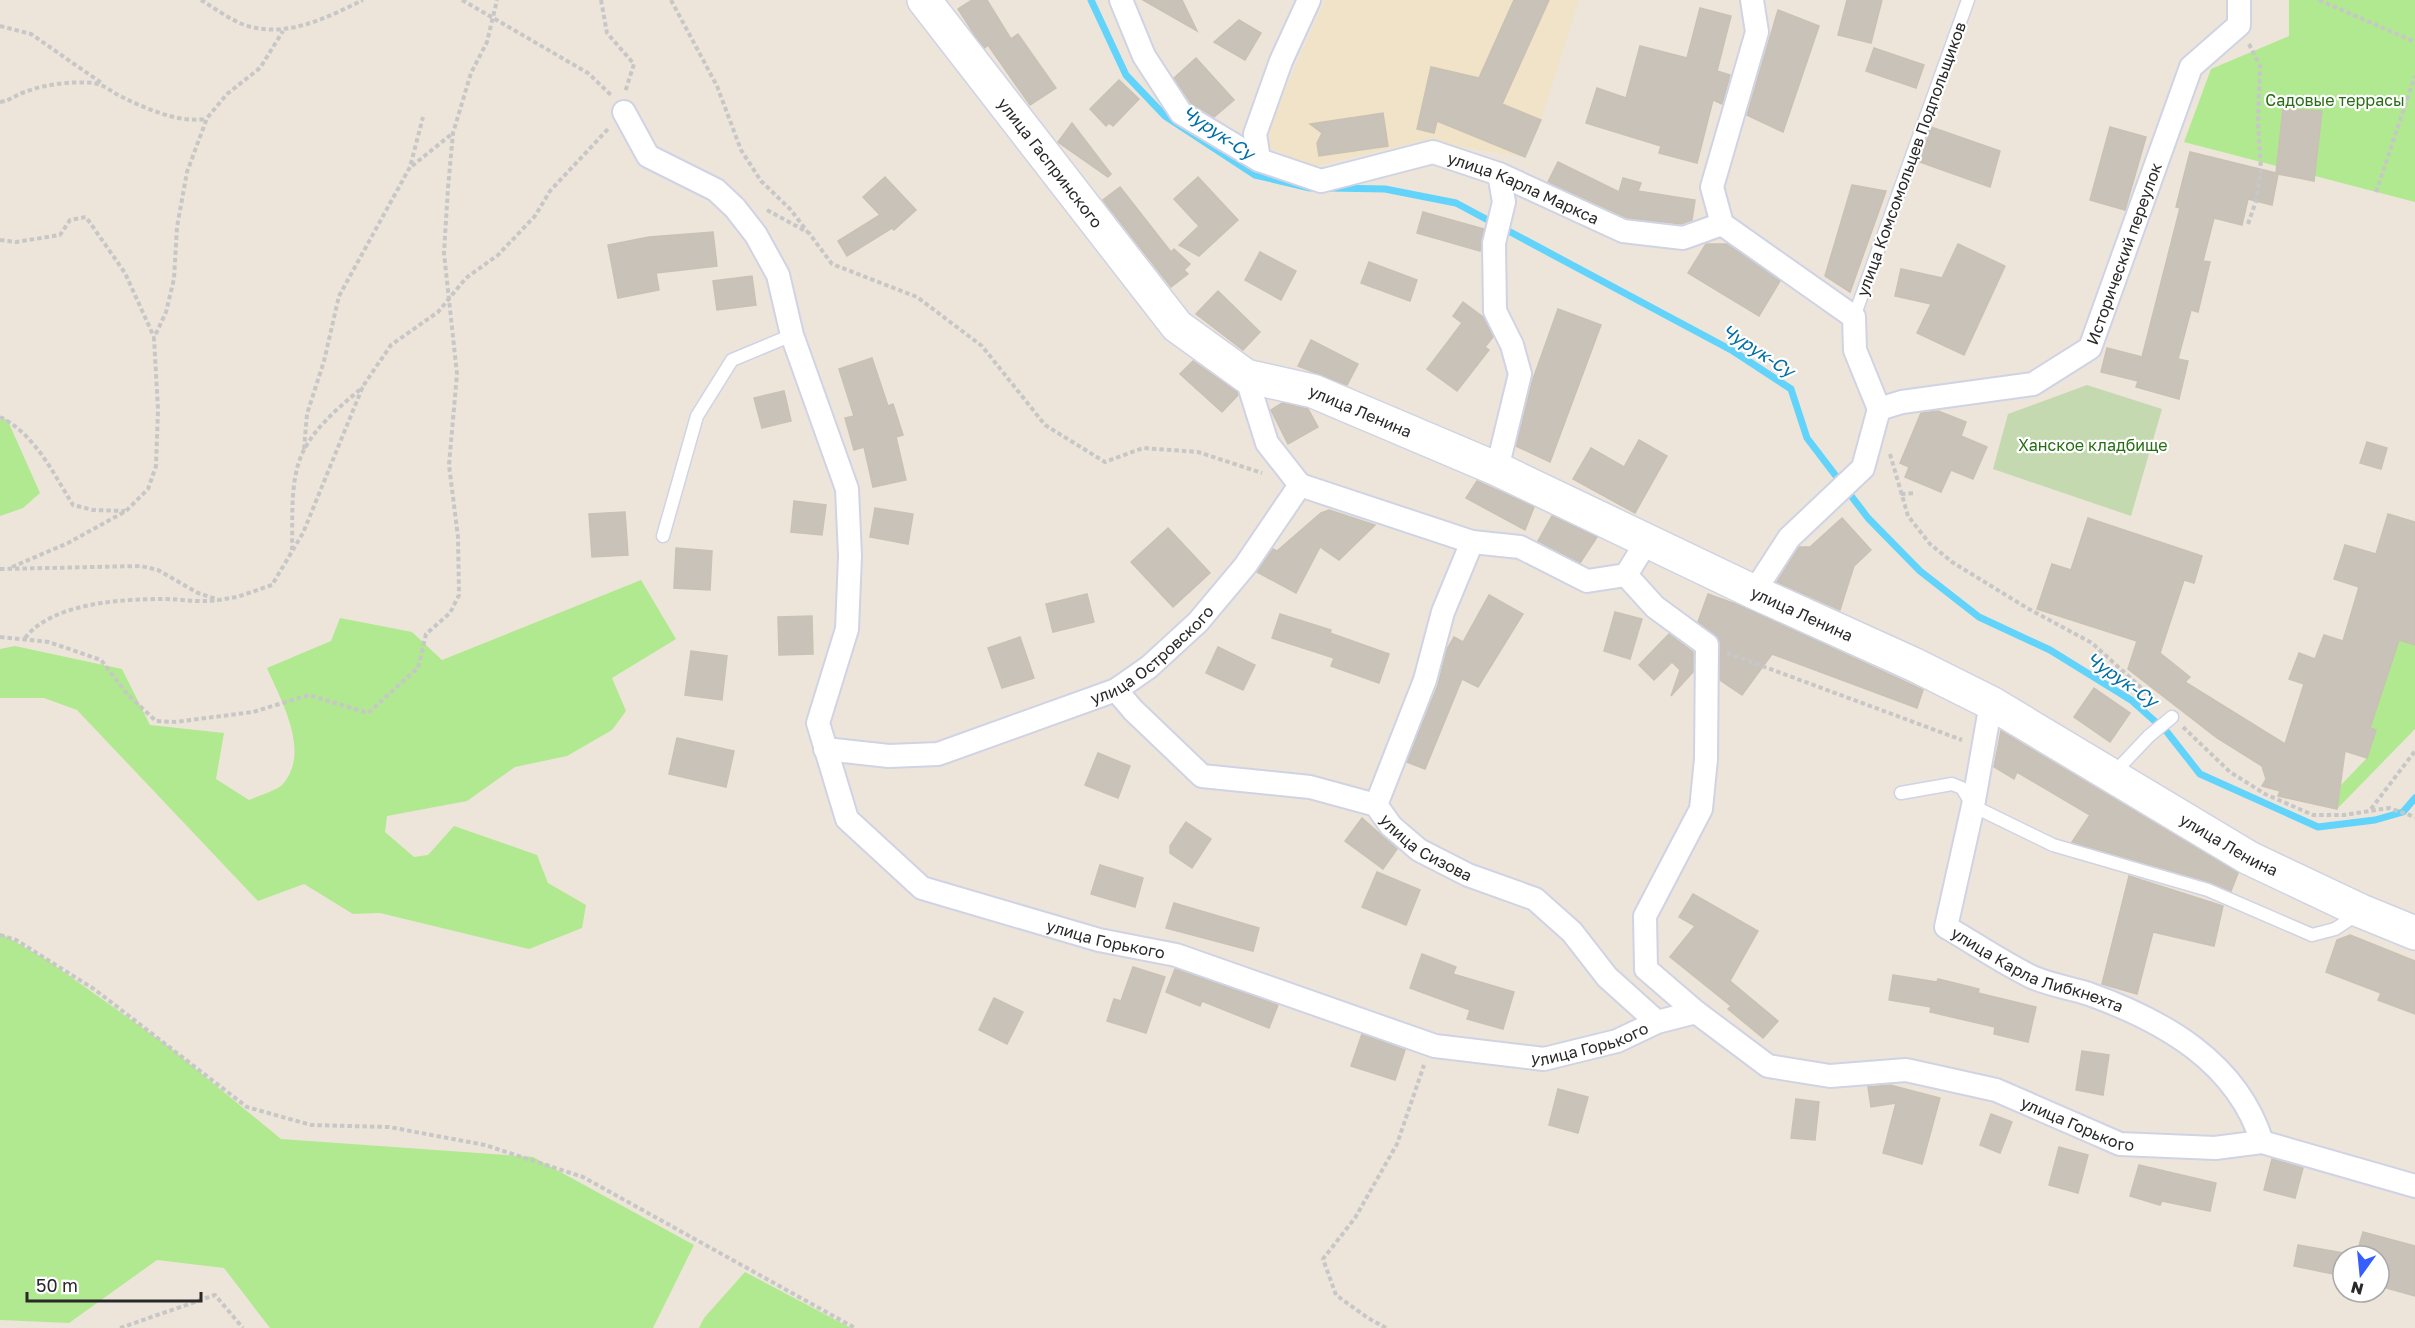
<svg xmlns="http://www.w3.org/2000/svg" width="2415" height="1328" font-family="'Golos Text',sans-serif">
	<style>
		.education { fill: #f1e3c7 }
		.green { fill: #b0e990 }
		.cemetery { fill: #c4d9af }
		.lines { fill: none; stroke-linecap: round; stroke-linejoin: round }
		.stream { stroke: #62d3fa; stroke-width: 7 }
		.building { fill: #c8c2b9; stroke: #c9c1b3; stroke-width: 1.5 }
		.lane-casing { stroke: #cfd3e4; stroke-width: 15 }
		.street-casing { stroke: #cfd3e4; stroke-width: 26 }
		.secondary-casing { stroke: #cfd3e4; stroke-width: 36 }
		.path { stroke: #c7c7c7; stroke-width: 4; stroke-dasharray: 4.5 3; stroke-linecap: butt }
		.lane { stroke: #fff; stroke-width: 12 }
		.street { stroke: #fff; stroke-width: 22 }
		.secondary { stroke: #fff; stroke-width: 33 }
		.labels { text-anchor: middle; stroke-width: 4.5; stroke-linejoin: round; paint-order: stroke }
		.park-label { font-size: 16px; fill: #266d13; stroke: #fff }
		.street-label { font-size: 16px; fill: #292929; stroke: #fff }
		.water-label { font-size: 18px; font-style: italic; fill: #006fa6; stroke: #fff }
	</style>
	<rect width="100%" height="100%" fill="#ede5da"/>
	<path class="education" d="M1325,0H1579L1541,120L1525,157L1422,141L1312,167L1261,144Z"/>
	<g class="green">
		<path d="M2289,0H2415V202L2184,142L2211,69L2289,36Z"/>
		<path d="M7,419L40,493L23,508L0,516V420Z"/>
		<path d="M641,580L676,639L612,678L626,711L612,730L567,756L515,767L467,801L387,816L385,832L414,857L428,855L454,826L537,855L548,883L586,905L582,928L529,949L380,913L353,914L304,884L258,901L77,710L44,698H0V649L15,646L122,669L150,725L224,733L216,779L249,800C258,796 276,791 283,784C311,751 281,701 267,668L331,641L340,618L412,632L442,660Z"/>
		<path d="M2398,640L2415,645V729L2337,809L2341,785L2367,758L2376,730L2370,728Z"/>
		<path d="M0,933L47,960L168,1046L281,1139L533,1157L694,1245L653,1328H270L224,1268L157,1260L69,1323L0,1320Z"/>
		<path d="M745,1272L851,1328H699L704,1318Z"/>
	</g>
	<path class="cemetery" d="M2087,385L2162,409L2131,516L1993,469L2008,414Z"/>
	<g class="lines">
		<g class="stream">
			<path d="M1091,0L1126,75L1165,116L1255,175L1310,188"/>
			<path d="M1330,188L1385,189L1456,203L1733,351L1791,389L1807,438L1868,518L1920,571L1979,617L2050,650L2131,700L2167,732L2200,774L2318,827L2375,820L2403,812L2415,798"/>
		</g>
	</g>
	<g class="building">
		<path d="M972,0H987L1011,39L1018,34L1056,88L1030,105L988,45L985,48L976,37L958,9Z"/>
		<path d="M1143,0H1182L1197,31Z"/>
		<path d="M1514,0H1549L1502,104L1541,120L1525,157L1437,121L1434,133L1417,129L1431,67L1479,78Z"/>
		<path d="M1847,0H1882L1871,43L1838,35Z"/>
		<path d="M1700,8L1731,16L1717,71L1730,75L1722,104L1713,100L1697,163L1659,153L1661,146L1586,123L1597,88L1626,98L1640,46L1687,58Z"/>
		<path d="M1778,10L1819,26L1783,132L1747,115Z"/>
		<path d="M1239,20L1261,33L1245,60L1214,42Z"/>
		<path d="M1874,48L1924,65L1916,88L1866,71Z"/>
		<path d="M1196,58L1234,100L1214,117L1191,103L1174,78Z"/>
		<path d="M1119,80L1139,99L1113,126L1109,123L1106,126L1090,109Z"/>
		<path d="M2283,109L2322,111L2314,181L2278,174L2272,205L2248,199L2242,225L2214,218L2203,261L2210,262L2198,312L2191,310L2178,359L2188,361L2179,399L2136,387L2138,381L2101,372L2107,348L2142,357L2180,208L2176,207L2190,152L2276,173Z"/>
		<path d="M1383,113L1388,146L1319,156L1317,143L1322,133L1310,124Z"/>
		<path d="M1072,123L1111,174L1108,177L1058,142Z"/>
		<path d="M1931,127L2000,151L1990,187L1920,162Z"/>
		<path d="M2110,127L2146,137L2125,210L2090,200Z"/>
		<path d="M1558,162L1619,192L1623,178L1641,183L1638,191L1695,200L1692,220L1681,224L1627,218L1548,182Z"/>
		<path d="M885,177L916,210L894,230L892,228L847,256L838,241L880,215L863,197Z"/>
		<path d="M1198,177L1238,220L1199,256L1179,245L1199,226L1174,199Z"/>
		<path d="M1852,185L1886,191L1850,292L1825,276Z"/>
		<path d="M1120,187L1171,252L1174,249L1190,264L1184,270L1188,274L1171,287L1103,200Z"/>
		<path d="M1423,212L1484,229L1480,251L1417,233Z"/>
		<path d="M713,232L717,266L656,273L659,290L618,298L608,245L649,237Z"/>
		<path d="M1706,244H1728L1780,281L1759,316L1688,273Z"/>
		<path d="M1958,244L2005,266L1964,355L1917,333L1931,304L1895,296L1901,269L1942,278Z"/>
		<path d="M1260,252L1296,271L1281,300L1245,280Z"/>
		<path d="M1369,262L1417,280L1410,301L1361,283Z"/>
		<path d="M752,276L756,305L717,310L713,281Z"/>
		<path d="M1218,291L1260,332L1243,350L1196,314Z"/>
		<path d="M1463,302L1483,317L1493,337L1485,347L1489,350L1457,391L1427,369L1462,323L1453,316Z"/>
		<path d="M1558,309L1601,325L1550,462L1516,446L1533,379Z"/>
		<path d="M1311,340L1358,364L1347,385L1298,366Z"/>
		<path d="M872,358L888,406L893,404L903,435L896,437L906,480L873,487L864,447L854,450L845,418L854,416L839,369Z"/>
		<path d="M1193,361L1237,392L1238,395L1222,412L1180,374Z"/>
		<path d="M784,391L791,421L762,428L754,398Z"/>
		<path d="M1282,403L1308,409L1318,427L1288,444L1271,410Z"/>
		<path d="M1938,411L1966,422L1961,436L1987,447L1973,479L1951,470L1941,492L1905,477L1909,467L1900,463L1921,413Z"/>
		<path d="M1639,440L1667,456L1635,513L1573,479L1591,448L1624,467Z"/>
		<path d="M2367,442L2387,448L2381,469L2360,463Z"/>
		<path d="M1477,481L1534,507L1525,530L1466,498Z"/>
		<path d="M794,501L826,505L822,535L791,532Z"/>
		<path d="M875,508L913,514L908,544L870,537Z"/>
		<path d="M1329,510L1375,525L1339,560L1320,547L1296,593L1257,572L1273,549L1277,551L1321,513Z"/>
		<path d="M625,512L628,555L592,557L589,514Z"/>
		<path d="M2388,514L2415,522V645L2399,640L2370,728L2376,730L2367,758L2345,751L2337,809L2278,796L2280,791L2262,786L2266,779L2262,766L2217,738L2128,669L2137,641L2037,609L2052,564L2071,570L2088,518L2202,556L2194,583L2184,580L2160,653L2190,677L2185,682L2285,744L2304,684L2289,679L2299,653L2315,659L2324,635L2343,641L2359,587L2334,579L2345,545L2376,554Z"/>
		<path d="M1552,516L1597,537L1580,563L1538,541Z"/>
		<path d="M1842,518L1871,550L1854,566L1840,610L1777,582L1799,547H1810Z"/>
		<path d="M1168,528L1210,573L1173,607L1131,562Z"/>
		<path d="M676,548L712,551L710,590L674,588Z"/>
		<path d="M1087,594L1094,622L1053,632L1046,604Z"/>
		<path d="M1708,594L1741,606L1923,690L1917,708L1772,654L1742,695L1720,680L1719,639L1698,622Z"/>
		<path d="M1489,595L1523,614L1478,687L1462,679L1425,769L1407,762L1438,685L1447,649L1454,637L1463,642Z"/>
		<path d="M1615,612L1642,619L1630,659L1604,651Z"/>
		<path d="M1280,614L1331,630L1330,633L1389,654L1379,683L1331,666L1334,658L1272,638Z"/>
		<path d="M812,616L813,654L779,655L778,617Z"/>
		<path d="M1669,634L1693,652V672L1671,696L1680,670L1672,662L1654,680L1639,665Z"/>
		<path d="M1020,637L1034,678L1002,688L988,648Z"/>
		<path d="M1218,647L1255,665L1243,690L1206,673Z"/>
		<path d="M691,651L727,656L722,700L685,695Z"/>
		<path d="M2094,688L2130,713L2110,742L2074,717Z"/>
		<path d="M2001,731L2238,873L2231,891L2210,882L2072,842L2090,815L2017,772L2014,779L1994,767Z"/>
		<path d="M677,738L734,751L726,787L669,774Z"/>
		<path d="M1098,753L1130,766L1118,798L1085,785Z"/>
		<path d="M1362,818L1397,849L1383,869L1345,841Z"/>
		<path d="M1186,822L1211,839L1192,868L1170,853V846Z"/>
		<path d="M1100,865L1143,878L1135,907L1091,894Z"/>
		<path d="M1377,872L1420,890L1406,925L1362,907Z"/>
		<path d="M2129,876L2223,906L2214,946L2153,932L2137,994L2102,984Z"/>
		<path d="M1693,894L1758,931L1730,981L1778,1021L1763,1038L1728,1009L1731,1006L1670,957L1695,926L1679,917Z"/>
		<path d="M1174,903L1259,928L1253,951L1166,928Z"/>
		<path d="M2350,935L2415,961V1014L2378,1000L2381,993L2326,972L2337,940Z"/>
		<path d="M1422,954L1456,967L1453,974L1514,992L1503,1029L1467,1019L1470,1010L1410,988Z"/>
		<path d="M1133,967L1165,977L1146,1033L1107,1021L1114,999L1121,1001Z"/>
		<path d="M1175,969L1278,1005L1269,1028L1202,1001L1200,1006L1166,992Z"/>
		<path d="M1893,975L1937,982L1938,979L1979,989L1978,993L2036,1007L2028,1042L1994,1034L1995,1027L1930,1012L1931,1007L1889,1000Z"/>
		<path d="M994,998L1023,1012L1007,1044L979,1030Z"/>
		<path d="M1362,1034L1405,1050L1395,1080L1351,1066Z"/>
		<path d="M2082,1051L2109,1055L2103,1095L2076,1090Z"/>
		<path d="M1890,1085L1940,1098L1922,1164L1883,1153L1896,1103L1871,1107L1868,1087Z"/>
		<path d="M1558,1089L1588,1097L1578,1133L1549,1125Z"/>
		<path d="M1796,1099L1819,1102L1815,1140L1791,1138Z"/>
		<path d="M1991,1114L2012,1122L2000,1153L1980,1145Z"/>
		<path d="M2059,1147L2088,1155L2078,1193L2049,1185Z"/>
		<path d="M2272,1159L2303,1168L2295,1198L2264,1190Z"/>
		<path d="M2139,1165L2216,1183L2210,1211L2162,1201L2160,1205L2130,1196Z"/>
		<path d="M2363,1232L2415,1246V1296L2379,1286V1256L2357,1253Z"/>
		<path d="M2298,1245L2343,1253V1276L2294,1266Z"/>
	</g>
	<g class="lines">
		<g class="lane-casing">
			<g id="lane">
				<path d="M1854,317L1968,0"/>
				<path d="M663,536L697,416L732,360L792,335"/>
				<path d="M2113,774L2149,736L2172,717"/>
				<path d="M1901,793L1952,784L1962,788L1973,806L2053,845L2208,890L2312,935L2335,929L2358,914"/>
			</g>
		</g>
		<g class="street-casing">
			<g id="street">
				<path id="s1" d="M1121,0L1144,56L1181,113L1259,160L1321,181L1433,152L1499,174L1623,231L1683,238L1722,224"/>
				<path d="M1752,0L1757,32L1712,187L1722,224L1854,317L1855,350L1879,409"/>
				<path id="s2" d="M624,112L648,156L716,190L735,208L756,235L778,275L792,335L847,489L850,556L847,629L818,723L847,819L922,888L1099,940L1176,955L1435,1046L1544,1059L1617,1041L1657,1022L1696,1012L1768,1066L1830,1076L1906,1070L1996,1090L2120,1144L2215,1148L2262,1142L2415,1186"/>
				<path d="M1259,160L1255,134L1281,61L1309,0"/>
				<path id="s3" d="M1879,409L1902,402L2033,384L2090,348L2191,67L2239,25V0"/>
				<path d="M1497,469L1520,374L1512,345L1495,311L1494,243L1504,202L1499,174"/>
				<path d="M1300,485L1472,542L1520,547L1587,581L1626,575L1647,541"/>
				<path d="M1626,575L1655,607L1707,645L1706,759L1701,809L1645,916L1646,969L1696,1012"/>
				<path d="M1754,592L1789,538L1863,468L1879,409"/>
				<path id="s4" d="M1116,690L1133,710L1202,776L1310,787L1376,805L1391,826L1419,850L1468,875L1535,899L1572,932L1607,977L1657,1022"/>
				<path id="s5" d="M1991,703L1973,806L1946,927C1974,943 2003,963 2032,977C2050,985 2071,988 2089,994C2164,1021 2237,1062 2262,1142"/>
				<path id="s6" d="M825,749L889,756L938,754L1116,690L1149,667L1198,622L1245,566L1300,485L1267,443L1246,376"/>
				<path d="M1376,805L1425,680L1443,612L1472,542"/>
			</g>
		</g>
		<g class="secondary-casing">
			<g id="secondary">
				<path id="s7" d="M924,0L1177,326L1246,376L1313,391L1497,469L1754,592L1915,665L1991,703L2249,858L2361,911L2415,933"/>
			</g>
		</g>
		<g class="path">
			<path d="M201,0C214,8 228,18 242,24C284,40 326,18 363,0"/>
			<path d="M462,0L588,73L612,96"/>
			<path d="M601,0L607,33L634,64L625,92"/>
			<path d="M671,0L717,86L741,150L761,181L790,209L807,231"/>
			<path d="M2319,0L2415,42"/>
			<path d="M0,26L31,34L103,84"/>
			<path d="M0,102C12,100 15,95 25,92C45,84 72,81 93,83C106,85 111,92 122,97C147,109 178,123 206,119"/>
			<path d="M412,166L453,133"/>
			<path d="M2376,192L2415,76"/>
			<path d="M767,210L809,233L832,264L917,297L982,346L1045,425L1105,462L1143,448L1198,452L1262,473"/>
			<path d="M2248,224L2256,201L2261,170L2258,122L2260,66L2249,44"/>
			<path d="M0,240L16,242L60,235L70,220L86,217L125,273L154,337"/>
			<path d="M0,417C35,434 53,473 73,505L93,510L125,511"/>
			<path d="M304,449L307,414L324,361L339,296L410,167L423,117"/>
			<path d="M1890,454L1908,516L1930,544L1952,562L2027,608L2092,643L2160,705"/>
			<path d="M1901,494L1915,493"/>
			<path d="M292,550C293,518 289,476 305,448C318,424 342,405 363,387"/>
			<path d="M12,567L68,543L126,511L148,489L156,466L158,410L154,338L166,312L174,279L177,227L187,172L207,118L227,94L260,68L283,31"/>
			<path d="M0,569L141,566L158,570L198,593L219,600L237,597L272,585L303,533L363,386L391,345L438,312L466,278L498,255L535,216L550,191L608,129"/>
			<path d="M0,637L49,642L101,660L128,695L156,721L175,722L253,712L309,695L368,713L418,668L426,634L450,613L459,595L458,537L449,465L457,374L444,253L448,188L453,133L471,73L487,42L497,0"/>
			<path d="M25,638C52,603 121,599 163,599C183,599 196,603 218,600"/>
			<path d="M1727,653L1962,740"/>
			<path d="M2183,727L2230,772L2265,794L2313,815H2344L2389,808L2415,817"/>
			<path d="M2371,809L2415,751"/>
			<path d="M0,935L16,940L94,989L247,1107L311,1125L389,1127L485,1145L583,1177L855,1328"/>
			<path d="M120,1328L215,1295L243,1328"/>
			<path d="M1386,1328L1368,1318L1336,1295L1323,1259L1355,1218L1397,1144L1424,1065"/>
		</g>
		<use href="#lane" class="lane"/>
		<use href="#street" class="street"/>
		<use href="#secondary" class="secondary"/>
	</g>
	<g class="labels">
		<g class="park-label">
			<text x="2335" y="106">Садовые террасы</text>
			<text x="2093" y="451">Ханское кладбище</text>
		</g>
		<g class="street-label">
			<text transform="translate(1911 159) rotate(-70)" y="6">улица Комсомольцев Подпольщиков</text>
			<text dy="6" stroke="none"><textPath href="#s7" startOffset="206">улица Гаспринского</textPath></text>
			<text dy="6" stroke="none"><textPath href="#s1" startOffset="498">улица Карла Маркса</textPath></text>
			<text dy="6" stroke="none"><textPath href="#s3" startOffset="324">Исторический переулок</textPath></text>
			<text dy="6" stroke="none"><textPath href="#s7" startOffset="618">улица Ленина</textPath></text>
			<text dy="6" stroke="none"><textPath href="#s7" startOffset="1104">улица Ленина</textPath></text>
			<text dy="6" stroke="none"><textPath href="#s6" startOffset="352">улица Островского</textPath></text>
			<text dy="6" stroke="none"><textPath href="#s4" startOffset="366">улица Сизова</textPath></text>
			<text dy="6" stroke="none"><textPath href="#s7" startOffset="1590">улица Ленина</textPath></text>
			<text dy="6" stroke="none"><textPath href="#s2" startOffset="1089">улица Горького</textPath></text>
			<text dy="6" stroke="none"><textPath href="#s5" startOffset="330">улица Карла Либкнехта</textPath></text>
			<text dy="6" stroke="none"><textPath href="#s2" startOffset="1593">улица Горького</textPath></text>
			<text dy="6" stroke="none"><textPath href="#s2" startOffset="2115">улица Горького</textPath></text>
		</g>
		<g class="water-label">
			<text transform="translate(1218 133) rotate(34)" y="6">Чурук-Су</text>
			<text transform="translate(1758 351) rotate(33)" y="6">Чурук-Су</text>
			<text transform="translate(2122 680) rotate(35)" y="6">Чурук-Су</text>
		</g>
	</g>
	<g transform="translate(2361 1274) rotate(195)"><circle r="28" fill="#ffffff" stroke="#a9a9a9" stroke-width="1.5"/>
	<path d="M0-4.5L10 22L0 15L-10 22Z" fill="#355dff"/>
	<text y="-9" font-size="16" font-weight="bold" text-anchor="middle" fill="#292929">N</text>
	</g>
	<path d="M27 1292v9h174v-9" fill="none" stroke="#292929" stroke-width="3"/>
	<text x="36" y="1292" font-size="18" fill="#292929" stroke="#ffffff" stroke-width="4.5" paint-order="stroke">50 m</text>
</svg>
